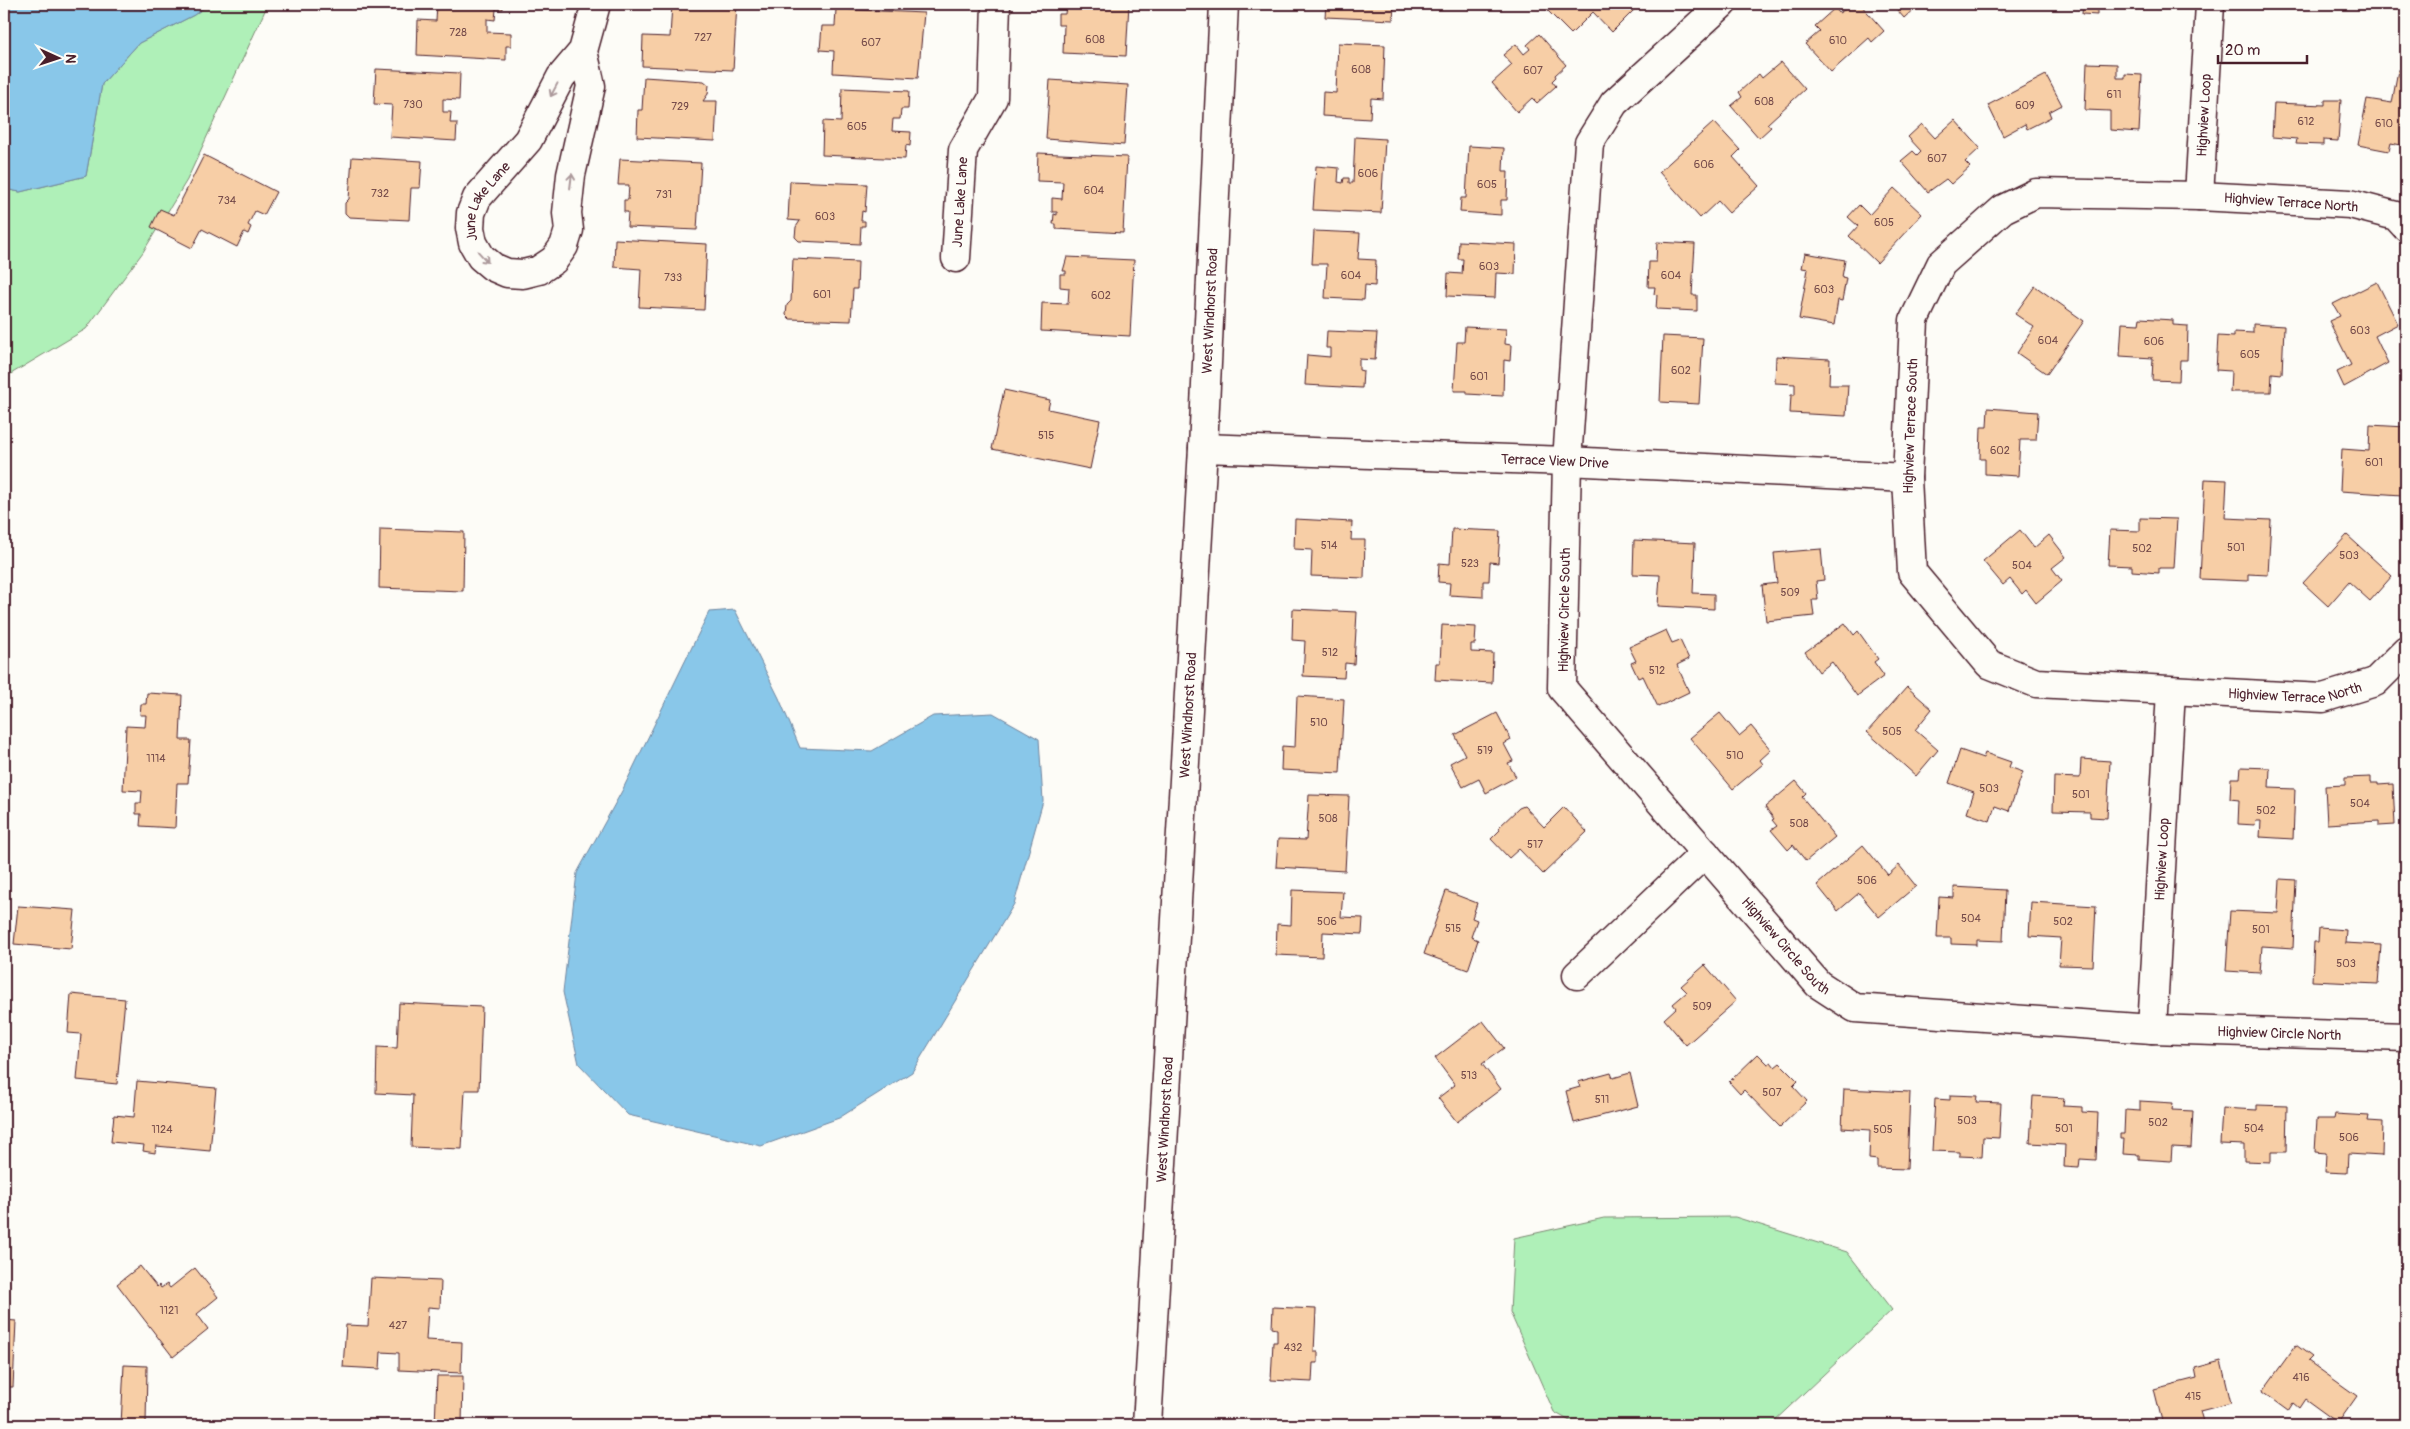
<svg xmlns="http://www.w3.org/2000/svg" width="2410" height="1429" font-family="Pangolin,sans-serif">
	<style>
		.green { fill: #aff0b8; stroke: #7c8872 }
		.water { fill: #89c7e9; stroke: #70849d }
		.building { fill: #f7cea6; stroke: #4a1f2b }
		.lines { fill: none; stroke-linecap: round; stroke-linejoin: round }
		.street-casing { stroke: #4a1f2b; stroke-width: 31 }
		.secondary-casing { stroke: #4a1f2b; stroke-width: 31 }
		.street { stroke: #fdfcf7; stroke-width: 28 }
		.secondary { stroke: #fdfcf7; stroke-width: 28 }
		.oneway { stroke: #ac999b }
		.labels { text-anchor: middle; stroke-width: 4; stroke-linejoin: round; paint-order: stroke }
		.number-label { font-size: 11px; fill: #754b4a }
		.street-label { font-size: 14px; fill: #4a1f2b; stroke: #fdfcf7 }
	</style>
	<rect width="100%" height="100%" fill="#fdfcf7"/>
	<filter id="ink" filterUnits="userSpaceOnUse"><feTurbulence type="fractalNoise" baseFrequency=".02" numOctaves="2"/><feDisplacementMap in="SourceGraphic" scale="10" xChannelSelector="R" yChannelSelector="G"/><feConvolveMatrix kernelMatrix="1 2 1 2 8 2 1 2 1" color-interpolation-filters="sRGB"/></filter>
	<g filter="url(#ink)">
		<g class="green">
			<path d="M209,4H268L187,180L143,252L86,329L4,378V189L20,192L86,176L102,84L139,43L194,15Z"/>
			<path d="M1735,1217L1847,1252L1892,1310L1770,1425H1577L1554,1412L1510,1312L1514,1238L1604,1218Z"/>
		</g>
		<g class="water">
			<path d="M4,4H209L194,15L139,43L102,84L86,176L20,192L4,189Z"/>
			<path d="M735,610L779,698L800,748L872,751L933,716L993,713L1039,739L1043,801L1014,904L912,1072L839,1118L761,1146L628,1115L579,1064L563,992L577,873L622,791L709,612Z"/>
		</g>
		<g class="building">
			<path d="M437,4H503V9H496L495,20L487,19V32L511,33V46H506V60L417,55L418,20L436,21Z"/>
			<path d="M672,4H737L733,70L642,66L643,36L670,37Z"/>
			<path d="M1066,4H1129L1126,56L1063,53L1064,25H1058V14H1065Z"/>
			<path d="M1326,4H1394L1393,20L1325,17Z"/>
			<path d="M1541,4H1631L1636,8L1612,32L1593,12L1571,34Z"/>
			<path d="M1854,4H1860L1884,31L1872,42L1869,38L1831,72L1805,44L1820,31L1815,26L1835,8L1839,13Z"/>
			<path d="M1892,4H1919L1904,18Z"/>
			<path d="M2083,4H2097V15L2082,14Z"/>
			<path d="M2317,4H2350L2349,8L2317,6Z"/>
			<path d="M2390,4H2406V9L2390,8Z"/>
			<path d="M836,9L924,13L918,78L833,73L834,51L820,50L822,26H835Z"/>
			<path d="M1539,34L1566,65L1555,75L1556,77L1552,81L1556,86L1537,103L1532,98L1517,112L1492,83L1512,65L1503,55L1516,44L1524,54L1530,49L1527,45Z"/>
			<path d="M1338,43L1385,45L1383,99L1371,98L1370,119L1322,116L1323,92L1336,93Z"/>
			<path d="M1781,62L1805,89L1767,124L1771,127L1759,138L1731,106L1742,97L1739,92L1759,74L1762,78Z"/>
			<path d="M2087,63L2117,64V78H2125V74L2142,75L2139,132L2110,130V111L2085,110Z"/>
			<path d="M376,69L460,73L459,100L443,99V112H451L450,123H457L456,141L390,137L392,105L374,104Z"/>
			<path d="M2398,70L2406,72V146L2391,143L2389,151L2358,145L2367,99L2392,103Z"/>
			<path d="M2046,75L2062,105L2049,112L2051,117L2027,129L2025,124L2003,136L1988,105Z"/>
			<path d="M644,77L704,81L709,85L708,94L703,101H717L715,141L637,137L638,110H642Z"/>
			<path d="M1050,80L1128,85L1124,145L1046,139Z"/>
			<path d="M842,88L909,91L908,109H901L900,119H893L892,131L911,132L910,146L906,145L905,159L822,155L823,121L841,122Z"/>
			<path d="M2325,100H2341L2338,141L2323,140V145L2296,144L2297,139L2272,137L2274,103L2325,105Z"/>
			<path d="M1955,120L1980,148L1965,162L1970,167L1951,184L1946,179L1928,192L1901,161L1913,151L1917,155L1921,151L1908,137L1922,124L1935,138Z"/>
			<path d="M1714,122L1740,150L1733,157L1759,186L1729,213L1718,201L1700,218L1659,172Z"/>
			<path d="M1355,137L1385,139L1381,213L1313,210L1316,166L1339,168L1338,182L1343,183L1344,178H1349V183H1353Z"/>
			<path d="M1469,146L1504,148L1503,171H1508L1507,200H1501V215L1460,212L1461,198H1466Z"/>
			<path d="M1038,153L1127,157L1123,233L1056,229V224H1053L1054,214L1057,215V212H1052V198L1062,199L1063,182L1037,181Z"/>
			<path d="M204,155L276,192L264,215L255,211L248,225L251,227L248,234L244,232L237,247L202,229L192,248L151,227L160,209L174,215Z"/>
			<path d="M352,157L422,161L420,188H411L409,220L349,217L345,213V203L349,199Z"/>
			<path d="M620,159L701,163L697,230L627,227L628,212H624V200H628L629,185H618Z"/>
			<path d="M790,181L867,184L865,212L862,211L861,221H865V226H861L860,244L799,241L795,237L796,227L800,221L788,220Z"/>
			<path d="M1894,188L1922,214L1877,263L1849,236L1858,226L1848,217L1859,205L1869,215Z"/>
			<path d="M1314,231L1360,233L1358,259L1376,260L1375,286L1365,285L1364,300L1325,298L1327,264H1312Z"/>
			<path d="M615,239L707,244L704,310L639,307L641,269L614,267Z"/>
			<path d="M1459,241L1516,244L1515,274L1496,273L1495,298L1447,296L1448,273L1462,274L1463,259H1458Z"/>
			<path d="M1657,242L1695,244L1692,295H1697V311L1656,309L1657,295L1654,294L1655,287H1648L1649,262H1656Z"/>
			<path d="M1805,253L1845,260L1842,277L1846,278L1842,301L1838,300L1834,325L1799,319L1808,269L1802,268Z"/>
			<path d="M1067,257L1134,260L1130,336L1041,331L1042,303L1068,304L1069,288L1060,287V274H1066V271H1063Z"/>
			<path d="M793,259L858,262L857,289H853L851,321L790,319L786,315L787,305L791,301Z"/>
			<path d="M2377,282L2398,324L2375,336L2388,363L2344,387L2337,372L2351,365L2329,321L2340,316L2333,304Z"/>
			<path d="M2035,286L2084,321L2047,374L2017,353L2034,327L2015,314Z"/>
			<path d="M2140,318L2173,320V325L2188,326L2187,360H2180L2179,381L2152,380L2153,358L2120,356L2122,323L2139,324Z"/>
			<path d="M2253,324L2284,326L2282,374L2272,373L2271,392H2230L2231,371L2216,370L2218,336L2234,337V332L2253,333Z"/>
			<path d="M1465,327L1506,329L1505,344L1511,345L1510,361L1504,360L1503,396L1467,394V391H1454L1457,342H1464Z"/>
			<path d="M1327,331L1377,333L1375,360L1359,359V370L1363,371L1362,388L1305,385L1307,355L1330,357V348H1326Z"/>
			<path d="M1663,336L1703,338L1699,404L1660,402Z"/>
			<path d="M1776,356L1830,359L1829,385H1848L1846,416L1790,413L1791,395H1795V384L1775,383Z"/>
			<path d="M1004,390L1050,400L1048,409L1100,420L1090,469L992,449Z"/>
			<path d="M1988,408L2038,412L2036,440H2020L2018,476L1985,474V459H1980L1981,427H1987Z"/>
			<path d="M2370,425L2406,427V473L2405,480H2403L2402,495L2340,491L2342,449L2369,451Z"/>
			<path d="M2205,479L2227,480L2225,518L2271,520L2268,575L2248,574V581L2200,579Z"/>
			<path d="M2140,518L2177,519L2174,568H2159V573L2132,571V566L2108,565L2110,530L2140,531Z"/>
			<path d="M1295,519L1352,522L1351,540H1365L1364,578L1311,576L1312,550L1294,549Z"/>
			<path d="M380,529L464,532L463,591L379,588Z"/>
			<path d="M1452,529L1500,531L1498,563L1490,562L1489,581H1483V597L1449,595L1450,583L1438,582L1439,563L1450,564Z"/>
			<path d="M2020,530L2034,548L2049,535L2066,557L2052,568L2062,581L2036,603L2026,590L2022,594L2010,579L2003,585L1983,561Z"/>
			<path d="M2347,535L2392,576L2370,601L2349,582L2328,606L2303,583Z"/>
			<path d="M1634,540L1695,543L1693,593L1714,594V609L1658,606L1660,575L1633,574Z"/>
			<path d="M1821,549L1824,580L1816,581L1818,600H1812L1814,616L1766,621L1762,585L1777,583L1774,553Z"/>
			<path d="M1293,609L1357,612L1354,664L1345,663L1344,678L1303,676L1305,641L1292,640Z"/>
			<path d="M1845,623L1854,635L1858,631L1878,659L1874,662L1884,676L1857,696L1832,662L1819,672L1805,652Z"/>
			<path d="M1442,625L1476,627L1475,644H1471V652L1493,653L1492,683L1435,680L1436,663H1440Z"/>
			<path d="M1666,630L1672,643L1680,640L1689,659L1677,665L1689,692L1658,707L1643,676L1638,678L1631,663L1636,661L1629,647Z"/>
			<path d="M1907,687L1932,709L1915,730L1938,750L1916,776L1867,732Z"/>
			<path d="M147,693L182,695L180,740H191L188,783H177L175,828L140,826L141,814H136V803H141L142,791L123,790L126,726L145,727L146,715H140L141,704H146Z"/>
			<path d="M1297,696L1344,699L1340,773L1281,770L1282,746L1295,747Z"/>
			<path d="M1497,713L1511,740L1504,744L1513,761L1508,763L1516,777L1486,793L1479,779L1463,787L1450,763L1465,755L1455,735Z"/>
			<path d="M1720,713L1739,736L1751,726L1771,750L1760,760L1763,764L1733,789L1690,738Z"/>
			<path d="M1960,750L1983,758L1985,753L2011,762L2009,767L2023,772L2009,811L1995,806L1990,821L1967,813L1974,792L1949,783Z"/>
			<path d="M2081,759L2110,761L2107,818L2090,817V812L2053,811L2054,777L2080,778Z"/>
			<path d="M2241,767L2270,768L2269,788L2295,789L2293,839L2260,837L2261,821H2256L2255,825L2238,824L2239,800L2230,799L2231,778H2240Z"/>
			<path d="M2371,777V783H2378V785L2393,784L2395,825L2379,826V821L2327,824L2325,786L2345,785V778Z"/>
			<path d="M1796,781L1806,793L1802,797L1835,837L1806,861L1793,845L1788,850L1771,830L1777,826L1772,820L1774,819L1765,807Z"/>
			<path d="M1309,795L1349,796L1345,871L1276,867L1278,839L1306,840Z"/>
			<path d="M1524,806L1544,827L1564,807L1587,832L1543,874L1519,849L1509,858L1491,839L1500,830L1499,827L1519,808Z"/>
			<path d="M1863,845L1888,875L1899,865L1916,886L1879,917L1859,893L1838,911L1817,885Z"/>
			<path d="M2280,879L2296,880L2293,948L2262,946L2260,973L2226,971L2230,911L2278,913Z"/>
			<path d="M1954,887L2005,890L2003,941L1977,940V945L1951,944V938H1937L1939,897L1954,898Z"/>
			<path d="M1292,890L1343,892L1341,917L1363,918L1362,934L1323,932L1322,957L1276,955L1277,924L1291,925Z"/>
			<path d="M1446,891L1477,903L1472,918L1477,920L1471,937L1478,940L1468,970L1424,954Z"/>
			<path d="M2031,902L2096,906L2093,966L2059,965L2061,938L2029,936Z"/>
			<path d="M18,906L75,910L71,949L14,944Z"/>
			<path d="M2319,928L2346,930L2345,943L2381,945L2378,984L2312,981L2314,942H2318Z"/>
			<path d="M1705,965L1736,1001L1686,1045L1664,1019L1676,1008L1673,1004L1687,992L1681,986Z"/>
			<path d="M71,994L125,999L117,1084L77,1080L81,1034L68,1033Z"/>
			<path d="M399,1003L482,1007L479,1090H465L462,1149L411,1147L413,1095L376,1093L377,1047L397,1048Z"/>
			<path d="M1483,1021L1504,1048L1482,1064L1501,1089L1457,1122L1438,1098L1455,1085L1435,1058Z"/>
			<path d="M1758,1054L1768,1064L1771,1062L1775,1067L1780,1063L1798,1081L1793,1086L1807,1101L1780,1127L1744,1090L1740,1094L1729,1082Z"/>
			<path d="M1611,1073L1613,1078L1630,1073L1638,1106L1574,1123L1566,1091L1580,1087L1578,1082Z"/>
			<path d="M137,1081L216,1088L210,1151L156,1146L155,1153L143,1151L144,1145L111,1142L114,1115L134,1117Z"/>
			<path d="M1844,1089L1910,1092L1907,1169L1877,1168V1160L1869,1159L1870,1130L1842,1128Z"/>
			<path d="M1950,1095L1977,1096L1976,1102L2001,1103L1999,1138L1983,1137L1982,1157L1959,1156V1152L1932,1151L1935,1099L1950,1100Z"/>
			<path d="M2033,1096L2064,1098L2063,1106L2082,1107V1112L2098,1113L2096,1160L2080,1159L2079,1168L2064,1167L2065,1145L2030,1143Z"/>
			<path d="M2140,1101L2173,1103L2172,1110L2193,1111L2191,1148L2172,1147L2171,1161L2139,1159V1155L2123,1154L2124,1139H2120V1134H2124L2125,1110L2140,1111Z"/>
			<path d="M2257,1105L2287,1106L2286,1152H2271V1162L2244,1161V1145L2220,1144L2222,1108L2257,1110Z"/>
			<path d="M2335,1114L2369,1116L2368,1121L2383,1122L2382,1156L2348,1154L2347,1173L2325,1172L2326,1153L2315,1152L2317,1119H2334Z"/>
			<path d="M140,1266L157,1287L159,1285L161,1288L167,1284L170,1288L195,1268L218,1297L197,1314L208,1329L173,1357L117,1284Z"/>
			<path d="M371,1278L441,1281L440,1308L428,1307L426,1340L462,1342L461,1373L399,1370V1353L381,1352L380,1369L343,1367L346,1325L368,1326Z"/>
			<path d="M1273,1307L1316,1309L1314,1352H1318V1363H1313L1312,1382L1271,1380L1273,1342H1277V1329L1272,1328Z"/>
			<path d="M4,1320L16,1321L13,1387H4Z"/>
			<path d="M2296,1345L2312,1357L2308,1361L2357,1396L2338,1423L2305,1399L2299,1408L2293,1403L2288,1411L2262,1392Z"/>
			<path d="M2221,1361L2231,1403L2200,1411L2204,1425H2163L2154,1389L2197,1378L2195,1368Z"/>
			<path d="M124,1365L147,1366L146,1425H121Z"/>
			<path d="M437,1376H463L462,1425H435Z"/>
		</g>
		<g class="lines">
			<g class="street-casing">
				<g id="street">
					<path id="s1" d="M1722,4L1614,103L1589,143L1567,461L1562,688L1818,984L1855,1008L2152,1029L2406,1037"/>
					<path id="s2" d="M583,51L591,86L571,175L567,213L569,230L564,246L554,260L539,270L523,274L507,273L493,267L481,257L473,243L470,228L471,213L477,198L528,140L561,77L583,51L596,4"/>
					<path id="s3" d="M2199,196L2210,4"/>
					<path id="s4" d="M2406,227L2396,216L2350,204L2199,196L2036,193L2003,209L1941,264L1914,320L1907,478L1912,572L1989,664L2036,683L2323,698L2375,682L2406,651"/>
					<path id="s5" d="M956,258L963,150L993,98L996,4"/>
					<path id="s6" d="M1203,448L1567,461L1907,478"/>
					<path d="M1577,975L1705,853"/>
					<path id="s7" d="M2152,1029L2171,691"/>
				</g>
			</g>
			<g class="secondary-casing">
				<g id="secondary">
					<path id="s8" d="M1147,1425L1203,448L1224,4"/>
				</g>
			</g>
			<use href="#street" class="street"/>
			<use href="#secondary" class="secondary"/>
		</g>
		<defs><path id="oneway-shaft" d="M-6 0H5M1.5-3L5.5 0L1.5 3" fill="none" stroke-width="1.6" stroke-linecap="round" stroke-linejoin="round" transform="scale(1.25)"/></defs>
		<g class="oneway">
			<use href="#oneway-shaft" transform="translate(554 90) rotate(118)"/>
			<use href="#oneway-shaft" transform="translate(571 181) rotate(-83)"/>
			<use href="#oneway-shaft" transform="translate(483 257) rotate(48)"/>
		</g>
	</g>
	<g class="labels">
		<g class="number-label">
			<text x="458" y="36">728</text>
			<text x="703" y="41">727</text>
			<text x="1095" y="43">608</text>
			<text x="1838" y="44">610</text>
			<text x="871" y="46">607</text>
			<text x="1361" y="73">608</text>
			<text x="1533" y="74">607</text>
			<text x="2114" y="98">611</text>
			<text x="1764" y="105">608</text>
			<text x="413" y="108">730</text>
			<text x="2025" y="109">609</text>
			<text x="680" y="110">729</text>
			<text x="2306" y="125">612</text>
			<text x="2384" y="127">610</text>
			<text x="857" y="130">605</text>
			<text x="1937" y="162">607</text>
			<text x="1704" y="168">606</text>
			<text x="1368" y="177">606</text>
			<text x="1487" y="188">605</text>
			<text x="1094" y="194">604</text>
			<text x="380" y="197">732</text>
			<text x="664" y="198">731</text>
			<text x="227" y="204">734</text>
			<text x="825" y="220">603</text>
			<text x="1884" y="226">605</text>
			<text x="1489" y="270">603</text>
			<text x="1351" y="279">604</text>
			<text x="1671" y="279">604</text>
			<text x="673" y="281">733</text>
			<text x="1824" y="293">603</text>
			<text x="822" y="298">601</text>
			<text x="1101" y="299">602</text>
			<text x="2360" y="334">603</text>
			<text x="2048" y="344">604</text>
			<text x="2154" y="345">606</text>
			<text x="2250" y="358">605</text>
			<text x="1681" y="374">602</text>
			<text x="1479" y="380">601</text>
			<text x="1046" y="439">515</text>
			<text x="2000" y="454">602</text>
			<text x="2374" y="466">601</text>
			<text x="1329" y="549">514</text>
			<text x="2236" y="551">501</text>
			<text x="2142" y="552">502</text>
			<text x="2349" y="559">503</text>
			<text x="1470" y="567">523</text>
			<text x="2022" y="569">504</text>
			<text x="1790" y="596">509</text>
			<text x="1330" y="656">512</text>
			<text x="1657" y="674">512</text>
			<text x="1319" y="726">510</text>
			<text x="1892" y="735">505</text>
			<text x="1485" y="754">519</text>
			<text x="1735" y="759">510</text>
			<text x="156" y="762">1114</text>
			<text x="1989" y="792">503</text>
			<text x="2081" y="798">501</text>
			<text x="2360" y="807">504</text>
			<text x="2266" y="814">502</text>
			<text x="1328" y="822">508</text>
			<text x="1799" y="827">508</text>
			<text x="1535" y="848">517</text>
			<text x="1867" y="884">506</text>
			<text x="1971" y="922">504</text>
			<text x="1327" y="925">506</text>
			<text x="2063" y="925">502</text>
			<text x="1453" y="932">515</text>
			<text x="2261" y="933">501</text>
			<text x="2346" y="967">503</text>
			<text x="1702" y="1010">509</text>
			<text x="1469" y="1079">513</text>
			<text x="1772" y="1096">507</text>
			<text x="1602" y="1103">511</text>
			<text x="1967" y="1124">503</text>
			<text x="2158" y="1126">502</text>
			<text x="2064" y="1132">501</text>
			<text x="2254" y="1132">504</text>
			<text x="162" y="1133">1124</text>
			<text x="1883" y="1133">505</text>
			<text x="2349" y="1141">506</text>
			<text x="169" y="1314">1121</text>
			<text x="398" y="1329">427</text>
			<text x="1293" y="1351">432</text>
			<text x="2301" y="1381">416</text>
			<text x="2193" y="1400">415</text>
		</g>
		<g class="street-label">
			<text dy="5" stroke="none"><textPath href="#s3" startOffset="81">Highview Loop</textPath></text>
			<text dy="5" stroke="none"><textPath href="#s5" startOffset="56">June Lake Lane</textPath></text>
			<text transform="translate(2291 202) rotate(4)" y="5">Highview Terrace North</text>
			<text dy="5" stroke="none"><textPath href="#s2" startOffset="361">June Lake Lane</textPath></text>
			<text dy="5" stroke="none"><textPath href="#s8" startOffset="1116">West Windhorst Road</textPath></text>
			<text transform="translate(1910 426) rotate(-88)" y="5">Highview Terrace South</text>
			<text dy="5" stroke="none"><textPath href="#s6" startOffset="352">Terrace View Drive</textPath></text>
			<text transform="translate(1564 610) rotate(-89)" y="5">Highview Circle South</text>
			<text dy="5" stroke="none"><textPath href="#s4" startOffset="1241">Highview Terrace North</textPath></text>
			<text dy="5" stroke="none"><textPath href="#s8" startOffset="711">West Windhorst Road</textPath></text>
			<text dy="5" stroke="none"><textPath href="#s7" startOffset="170">Highview Loop</textPath></text>
			<text dy="5" stroke="none"><textPath href="#s1" startOffset="1081">Highview Circle South</textPath></text>
			<text dy="5" stroke="none"><textPath href="#s1" startOffset="1600">Highview Circle North</textPath></text>
			<text dy="5" stroke="none"><textPath href="#s8" startOffset="306">West Windhorst Road</textPath></text>
		</g>
	</g>
	<rect width="2410" height="1429" fill="none" stroke="#fdfcf7" stroke-width="20"/>
	<rect x="10" y="10" width="2390" height="1409" fill="none" stroke="#4a1f2b" stroke-width="2" filter="url(#ink)"/>
	<g transform="translate(58 58) rotate(93)" stroke="#fdfcf7" stroke-width="4" paint-order="stroke">
	<path d="M0-4L9 19L0 12L-9 19Z" fill="#4a1f2b"/>
	<text y="-8" font-size="14" font-weight="bold" text-anchor="middle" fill="#4a1f2b">N</text>
	</g>
	<path d="M2218 55v8h89v-8" fill="none" stroke="#4a1f2b" stroke-width="2.5"/>
	<text x="2225" y="55" font-size="15" fill="#4a1f2b" stroke="#fdfcf7" stroke-width="4" paint-order="stroke">20 m</text>
</svg>
